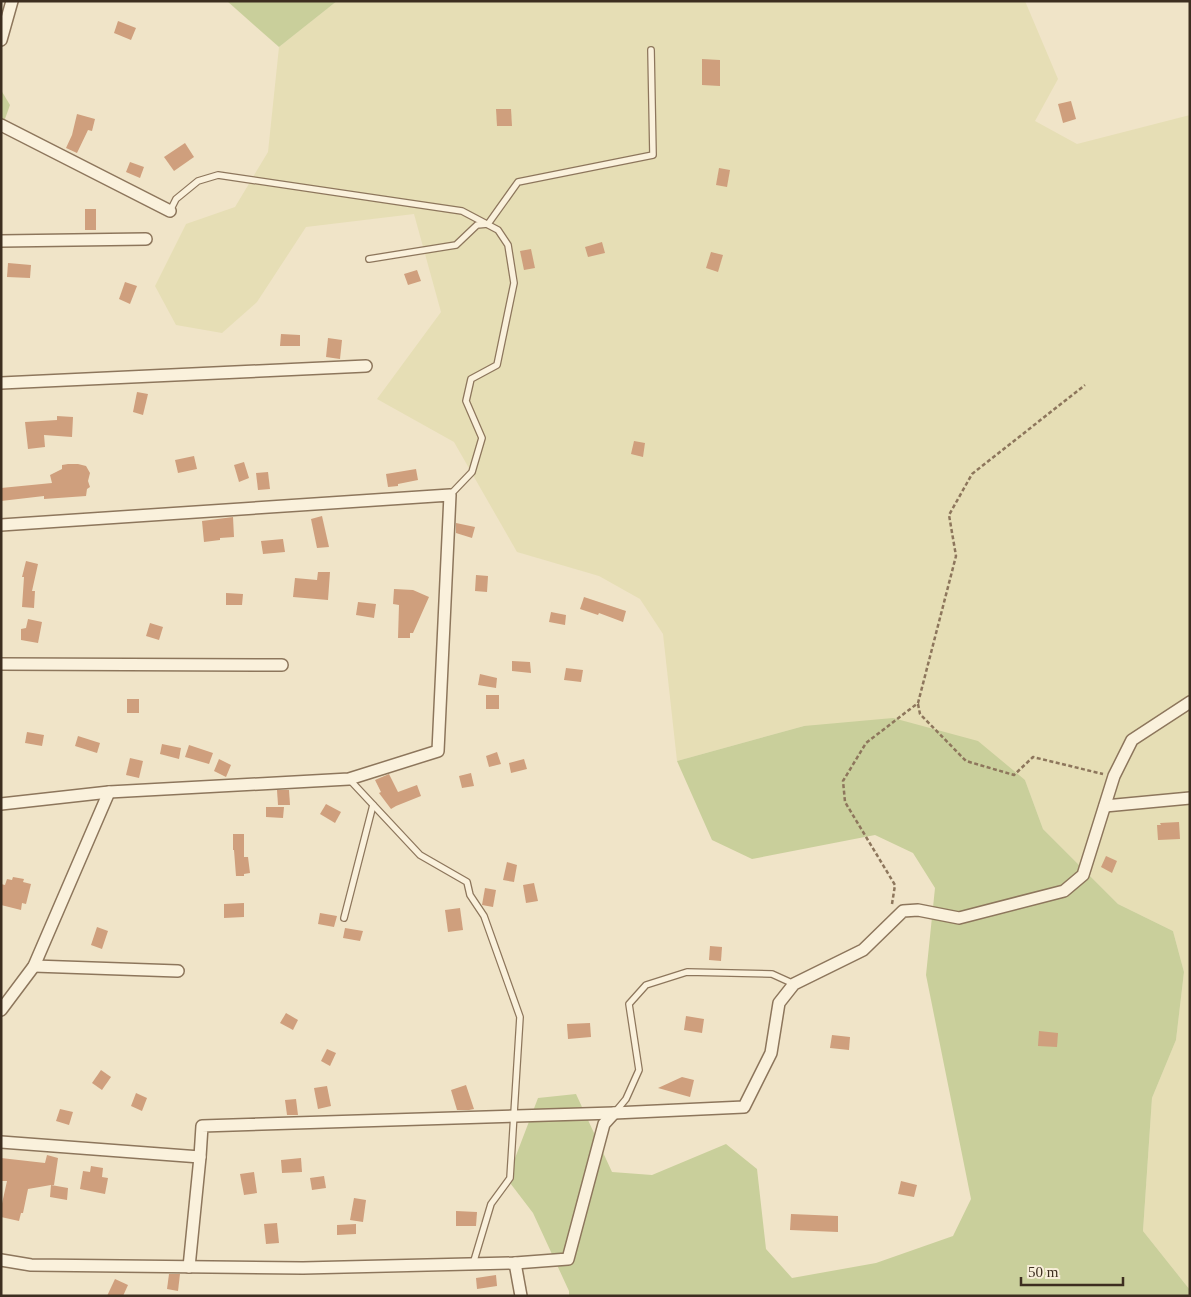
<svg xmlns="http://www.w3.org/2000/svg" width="1191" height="1297" font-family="Georgia,serif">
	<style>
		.farmland { fill: #e6deb5 }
		.green { fill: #c9cf9b }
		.building { fill: #cf9f7d }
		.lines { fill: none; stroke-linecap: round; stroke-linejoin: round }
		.lane-casing { stroke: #8d765c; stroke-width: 8 }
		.street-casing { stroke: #8d765c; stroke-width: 14 }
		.path { stroke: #8d765c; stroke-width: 2.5; stroke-dasharray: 4 2.5; stroke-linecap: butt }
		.lane { stroke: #faf1dc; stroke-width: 5.5 }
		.street { stroke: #faf1dc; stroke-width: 11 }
	</style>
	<rect width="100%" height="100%" fill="#f0e4c8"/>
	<path class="farmland" d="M337,1H1025L1058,79L1035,121L1077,144L1190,115V1290L1143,1231L1152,1098L1176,1040L1184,972L1173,931L1118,904L1043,829L1025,780L804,726L677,761L663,634L640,599L599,576L517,552L454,442L377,399L441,312L414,214L306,227L257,302L222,333L176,325L155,286L186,224L235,207L268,152L279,47Z"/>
	<g class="green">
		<path d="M227,1H337L279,47Z"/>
		<path d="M1,90L10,105L1,130Z"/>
		<path d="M893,718L978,741L1025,780L1043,829L1118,904L1173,931L1184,972L1176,1040L1152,1098L1143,1231L1190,1290V1296H569V1291L533,1213L507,1179L538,1098L576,1094L612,1172L652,1175L726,1144L757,1169L766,1249L792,1278L876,1263L953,1236L971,1199L926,975L935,888L913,853L875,835L752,859L712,840L677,761L804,726Z"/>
	</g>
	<g class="building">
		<path d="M118,21L136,28L131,40L114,33Z"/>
		<path d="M702,59L720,60V86L702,85Z"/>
		<path d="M1071,101L1076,119L1063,123L1058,104Z"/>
		<path d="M496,109H511L512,126H497Z"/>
		<path d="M77,114L95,119L92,131L88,130L77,153L66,148L72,135Z"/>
		<path d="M185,143L194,157L174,171L164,157Z"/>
		<path d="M130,162L144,167L140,178L126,172Z"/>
		<path d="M719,168L730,170L727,187L716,185Z"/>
		<rect x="85" y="209" width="11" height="21"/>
		<path d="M602,242L605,253L588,257L585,247Z"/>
		<path d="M531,249L535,268L524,270L520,251Z"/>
		<path d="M711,252L723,255L718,272L706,268Z"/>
		<path d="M8,263L31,265L30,278L7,277Z"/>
		<path d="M417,270L421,281L408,285L404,274Z"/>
		<path d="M125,282L137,286L130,304L119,299Z"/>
		<path d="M281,334L300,335V346H280Z"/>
		<path d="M328,338L342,340L340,359L326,357Z"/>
		<path d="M137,392L148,394L143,415L133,412Z"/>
		<path d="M57,416L73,417L72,437L44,435L45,447L28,449L25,422L57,420Z"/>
		<path d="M634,441L645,443L643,457L631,454Z"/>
		<path d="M194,456L197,469L178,473L175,460Z"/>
		<path d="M244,462L249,478L239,482L234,465Z"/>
		<path d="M68,464H78L86,466L90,473L88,481L90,487L87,489L86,496L44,499V496L1,501V488L52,483L50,475L62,469V465Z"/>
		<path d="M416,469L418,480L398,484V486L388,487L386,474Z"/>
		<path d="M268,472L270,489L258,490L256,473Z"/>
		<path d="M322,516L329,547L317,548L311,519Z"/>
		<path d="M233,517L234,537L220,538V540L204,542L202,521Z"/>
		<path d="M456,523L475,527L472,538L456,533Z"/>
		<path d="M283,539L285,552L263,554L261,541Z"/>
		<path d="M26,561L38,564L32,591H35L34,608L22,607L24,577H22Z"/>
		<path d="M318,572H330L328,600L293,597L295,578L317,580Z"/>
		<path d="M476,575L488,576L487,592L475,591Z"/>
		<path d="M394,589L413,590L429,597L413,633H410V638H398L399,605L393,604Z"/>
		<path d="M226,593L243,594L242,605H226Z"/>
		<path d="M584,597L626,611L623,622L599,613L598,615L580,609Z"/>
		<path d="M358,602L376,604L374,618L356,615Z"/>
		<path d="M551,612L566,615L565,625L549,622Z"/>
		<path d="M28,619L42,622L38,643L21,640V629L26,628Z"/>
		<path d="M150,623L163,627L159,640L146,636Z"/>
		<path d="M512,661L530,662L531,673L512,671Z"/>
		<path d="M566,668L583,670L581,682L564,680Z"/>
		<path d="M480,674L497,678L496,688L478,685Z"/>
		<rect x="486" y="695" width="13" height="14"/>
		<rect x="127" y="699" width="12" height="14"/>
		<path d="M27,732L44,735L42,746L25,743Z"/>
		<path d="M78,736L100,743L97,753L75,746Z"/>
		<path d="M162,744L181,748L179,759L160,754Z"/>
		<path d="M189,745L213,753L209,764L185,757Z"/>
		<path d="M497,752L501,764L489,767L486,756Z"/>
		<path d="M130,758L143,761L139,778L126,775Z"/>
		<path d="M219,759L231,765L226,777L214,771Z"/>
		<path d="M524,759L527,769L511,773L509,763Z"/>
		<path d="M471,773L474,786L462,788L459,776Z"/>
		<path d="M389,774L398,792L417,785L421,796L396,806L391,809L379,793L381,792L375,780Z"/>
		<path d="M277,790H289L290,805H278Z"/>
		<path d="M326,804L341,812L335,823L320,814Z"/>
		<path d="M266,807H284L283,818L266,817Z"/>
		<path d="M1179,822L1180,839L1158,840L1157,825H1161L1160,823Z"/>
		<path d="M233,834H244V857H248L250,873L244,874V876H236L234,850H233Z"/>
		<path d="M1106,856L1117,861L1112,873L1101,867Z"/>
		<path d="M507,862L517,865L514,882L503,880Z"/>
		<path d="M13,877L24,879L23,882L31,884L26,904L22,903L21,910L1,905V884L5,885L7,879L12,880Z"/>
		<path d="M534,883L538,901L526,903L523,885Z"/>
		<path d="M485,888L496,890L493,907L482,905Z"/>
		<path d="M244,903V917L224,918V904Z"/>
		<path d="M460,908L463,930L448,932L445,910Z"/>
		<path d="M320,913L337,916L334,927L318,924Z"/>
		<path d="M97,927L108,931L102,949L91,945Z"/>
		<path d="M345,928L363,931L360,941L343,938Z"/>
		<path d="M710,946L722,947L721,961L709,960Z"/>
		<path d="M286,1013L298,1020L293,1030L280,1023Z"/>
		<path d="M686,1016L704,1019L702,1033L684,1030Z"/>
		<path d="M590,1023L591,1037L568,1039L567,1024Z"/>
		<path d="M1039,1031L1058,1033L1057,1047L1038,1046Z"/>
		<path d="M832,1035L850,1037L849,1050L830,1048Z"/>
		<path d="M327,1049L336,1053L330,1066L321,1061Z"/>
		<path d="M101,1070L111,1077L102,1090L92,1083Z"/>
		<path d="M682,1077L694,1080L690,1097L658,1088Z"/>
		<path d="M466,1085L474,1109L469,1110H457L451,1090Z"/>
		<path d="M327,1086L331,1106L318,1109L314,1088Z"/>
		<path d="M136,1093L147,1098L142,1111L131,1106Z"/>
		<path d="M296,1099L298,1115H287L285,1100Z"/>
		<path d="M60,1109L73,1112L69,1125L56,1121Z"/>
		<path d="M47,1155L58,1158L54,1185H51L68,1188L67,1200L50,1197L51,1185L28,1189L23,1213H21L19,1221L1,1217V1208L7,1181H1V1158L45,1163Z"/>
		<path d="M301,1158L302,1172L282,1173L281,1160Z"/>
		<path d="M91,1166L103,1168L102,1177L108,1178L105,1194L80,1189L83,1171L90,1172Z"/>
		<path d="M254,1172L257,1193L244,1195L240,1174Z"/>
		<path d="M324,1176L326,1188L312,1190L310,1178Z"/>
		<path d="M901,1181L917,1185L914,1197L898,1194Z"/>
		<path d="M354,1198L366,1200L363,1222L350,1220Z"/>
		<path d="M456,1211L477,1212L476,1226H456Z"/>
		<path d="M791,1214L838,1216V1232L790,1230Z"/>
		<path d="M277,1223L279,1243L266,1244L264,1224Z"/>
		<path d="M356,1224V1234L337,1235V1225Z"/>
		<path d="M169,1274H180L178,1291L167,1289Z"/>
		<path d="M496,1275L497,1286L477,1289L476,1278Z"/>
		<path d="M115,1279L128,1285L123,1296H107Z"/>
	</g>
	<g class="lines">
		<g class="lane-casing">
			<g id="lane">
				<path d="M170,211L176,199L198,181L218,175L462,211L498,230L508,245L514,283L497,365L471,379L466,401L482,438L472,472L450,495"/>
				<path d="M369,259L456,245L477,225L488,224L518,182L653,155L651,50"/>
				<path d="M349,779L420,855L467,882L470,895L484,916L520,1017L510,1178L491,1204L473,1264"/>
				<path d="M344,918L373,805"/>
				<path d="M616,1111L626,1099L639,1070L629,1004L646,985L687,972L772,974L794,984"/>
			</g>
		</g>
		<g class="street-casing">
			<g id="street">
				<path d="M1,40L12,1"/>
				<path d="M1,125L170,211"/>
				<path d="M1,241L146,239"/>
				<path d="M1,383L366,366"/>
				<path d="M1,525L450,495L438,751L349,779L109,792L1,804"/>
				<path d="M1,664L282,665"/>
				<path d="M1105,806L1190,798"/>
				<path d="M34,966L178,971"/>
				<path d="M1,1010L34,966L109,792"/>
				<path d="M1,1142L200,1157"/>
				<path d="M1,1260L31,1265L303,1268L515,1263L568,1259L604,1124L614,1113"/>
				<path d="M515,1263L521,1296"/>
				<path d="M189,1267L200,1157L202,1126L614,1113L744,1107L771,1053L779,1003L794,984L863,950L903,911L918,910L959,918L1064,891L1083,875L1114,776L1132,740L1190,702"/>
			</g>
		</g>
		<g class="path">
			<path d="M918,704L920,714L966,761L1014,775L1033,757L1103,774"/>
			<path d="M892,904L895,885L845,802L843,781L866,743L918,703L956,556L949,515L972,474L1085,385"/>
		</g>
		<use href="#lane" class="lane"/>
		<use href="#street" class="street"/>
	</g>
	<rect width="1191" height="1297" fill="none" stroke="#3d2e20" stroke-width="5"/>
	<path d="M1021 1277v8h102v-8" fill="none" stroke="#3d2e20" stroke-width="2.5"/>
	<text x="1028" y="1277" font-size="15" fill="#3d2e20" stroke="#f7eed8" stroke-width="4" paint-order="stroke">50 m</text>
</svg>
